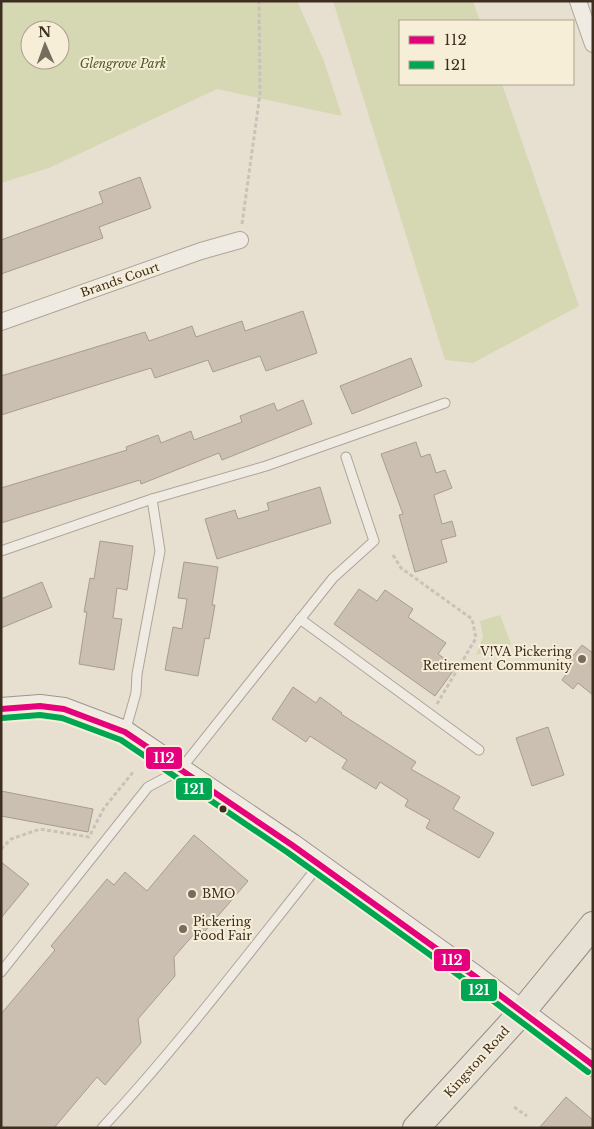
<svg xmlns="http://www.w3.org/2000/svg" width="594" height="1129" font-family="'Libre Baskerville',serif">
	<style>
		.green { fill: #d6d7b3; fill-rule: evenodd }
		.building { fill: #cbbfb2; stroke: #a89c90 }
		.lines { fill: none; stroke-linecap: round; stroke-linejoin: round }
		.lane-casing { stroke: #ada599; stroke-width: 11 }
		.street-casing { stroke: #ada599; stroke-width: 18 }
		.secondary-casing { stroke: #9c958a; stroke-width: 24 }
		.primary-casing { stroke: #928b80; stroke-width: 28 }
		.path { stroke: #c8c2b9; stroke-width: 3; stroke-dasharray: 4 2.5; stroke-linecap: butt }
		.lane { stroke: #efebe3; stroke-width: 9 }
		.street { stroke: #efebe3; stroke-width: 16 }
		.secondary { stroke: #efebe3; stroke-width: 22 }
		.primary { stroke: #e6e1d4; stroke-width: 26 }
		.bus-1-casing { stroke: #f7eed8; stroke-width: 10 }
		.bus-2-casing { stroke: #f7eed8; stroke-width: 10 }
		.bus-1 { stroke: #e5007d; stroke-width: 6 }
		.bus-2 { stroke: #00a651; stroke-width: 6 }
		.poi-dot { fill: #786c5e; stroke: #f7eed8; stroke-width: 2 }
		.bus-dot { fill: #3d2e20; stroke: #f7eed8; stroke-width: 2 }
		.labels { text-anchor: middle; stroke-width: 4; stroke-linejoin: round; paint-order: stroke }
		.park-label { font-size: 12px; font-style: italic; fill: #4d5a26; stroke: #f7eed8 }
		.street-label { font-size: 12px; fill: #3d2e20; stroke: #f7eed8 }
		.poi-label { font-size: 12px; fill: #3d2e20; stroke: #f7eed8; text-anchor: start }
		.line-badge { stroke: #f7eed8; stroke-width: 2 }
		.badge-label { font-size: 14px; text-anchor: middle; font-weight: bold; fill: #fff }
	</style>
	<rect width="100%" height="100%" fill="#e7e0d1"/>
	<g class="green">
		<path d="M1,1H297L324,61L342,116L217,89L49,168L1,183ZM30,30H60V60H30Z"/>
		<path d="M333,1H473L480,21H400V84H502L579,306L473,363L445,360Z"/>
		<path d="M500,615L511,644L476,655L483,636L480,621Z"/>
	</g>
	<g class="building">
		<path d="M140,177L151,208L99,227L103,238L1,274V240L103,203L99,192Z"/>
		<path d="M303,311L317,353L266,371L260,356L213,372L208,360L155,378L151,368L1,415V376L145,332L149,341L192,326L196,337L242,321L245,331Z"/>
		<path d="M411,358L422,386L352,414L340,386Z"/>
		<path d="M303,400L312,424L222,460L219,453L141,484L140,480L1,523V488L127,450L126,447L158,435L161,443L191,431L194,440L242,422L240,416L274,403L277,411Z"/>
		<path d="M416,442L421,457L430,454L436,473L445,470L452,488L434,495L442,524L452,521L456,536L441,540L447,562L415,572L399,515L403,514L381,454Z"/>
		<path d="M320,487L331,523L217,559L205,519L235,510L238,519L269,510L267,503Z"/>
		<path d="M100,541L133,546L127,590L117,588L113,618L122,619L114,670L79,664L87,612H84L90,578L94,579Z"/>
		<path d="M184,562L218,567L212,605H215L209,639L205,638L198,676L165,670L173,627L182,629L187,599L178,598Z"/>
		<path d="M42,582L52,607L1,628V599Z"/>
		<path d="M359,589L377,601L385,590L413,609L408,617L446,643L438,654L456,667L435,696L334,624Z"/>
		<path d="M582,645L593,653V695L578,683L573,689L562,680L569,670L564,667Z"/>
		<path d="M293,687L316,703L320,697L342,713L341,714L416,762L411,769L460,797L453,809L494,833L479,858L426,828L430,820L405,806L408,800L380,782L376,789L342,768L347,760L310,736L306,742L272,719Z"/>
		<path d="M548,727L564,775L532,786L516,738Z"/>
		<path d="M1,791L93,809L88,832L1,816Z"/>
		<path d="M194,835L248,881L200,937L195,933L174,957L175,976L138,1019L141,1043L105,1085L97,1077L54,1128H1V1014L55,950L51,946L107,879L114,885L125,872L147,891Z"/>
		<path d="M1,862L29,884L1,918Z"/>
		<path d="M566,1097L593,1120V1128H539Z"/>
	</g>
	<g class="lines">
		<g class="lane-casing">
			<g id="lane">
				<path d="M1,551L152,499L266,466L445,403"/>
				<path d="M300,619L479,750"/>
				<path d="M125,732L136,693L137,674L160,551L152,499"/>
				<path d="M1,972L148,787L180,770L333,578L374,541L346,457"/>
				<path d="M102,1128C179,1045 248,954 319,865"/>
			</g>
		</g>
		<g class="street-casing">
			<g id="street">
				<path d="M578,1L593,44"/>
				<path d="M1,322L201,251L240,240"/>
			</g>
		</g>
		<g class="secondary-casing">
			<path id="secondary" d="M1,709L40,706L64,709L125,732L292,845L473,975L593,1065"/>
		</g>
		<g class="primary-casing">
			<path id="primary" d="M416,1128L522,1012L593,925"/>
		</g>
		<g class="path">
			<path d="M242,224L260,94L259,1"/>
			<path d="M393,555L401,568L472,619L476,638L437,704"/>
			<path d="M1,849L11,839L40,829L89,837L104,808L134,771"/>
			<path d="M514,1107L527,1116"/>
		</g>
		<use href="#lane" class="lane"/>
		<use href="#street" class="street"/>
		<use href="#secondary" class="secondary"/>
		<use href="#primary" class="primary"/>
		<g class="bus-1-casing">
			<path id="bus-1" d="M1,709L40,706L64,709L125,732L292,845L473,975L593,1065"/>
		</g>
		<g class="bus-2-casing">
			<path id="bus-2" d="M2,718L40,715L62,718L121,740L287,852L468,982L588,1072"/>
		</g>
		<use href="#bus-1" class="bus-1"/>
		<use href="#bus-2" class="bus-2"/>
	</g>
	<g class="poi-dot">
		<circle cx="582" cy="659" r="5"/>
		<circle cx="192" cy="894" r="5"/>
		<circle cx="183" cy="929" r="5"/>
	</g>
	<circle class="bus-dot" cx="223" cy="809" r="4.5"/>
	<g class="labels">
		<g class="park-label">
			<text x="123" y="68">Glengrove Park</text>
		</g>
		<g class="street-label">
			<text transform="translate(120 280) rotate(-19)" y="4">Brands Court</text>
			<text transform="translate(477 1062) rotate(-48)" y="4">Kingston Road</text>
		</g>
		<g class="poi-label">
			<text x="572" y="656" text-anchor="end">V!VA Pickering<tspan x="572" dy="14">Retirement Community</tspan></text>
			<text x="202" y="898">BMO</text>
			<text x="193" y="926">Pickering<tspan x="193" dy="14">Food Fair</tspan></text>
		</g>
	</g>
	<g class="line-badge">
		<rect x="145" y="746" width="38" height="24" rx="5" fill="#e5007d"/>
		<rect x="175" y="777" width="38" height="24" rx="5" fill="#00a651"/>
		<rect x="433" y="948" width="38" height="24" rx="5" fill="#e5007d"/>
		<rect x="460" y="978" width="38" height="24" rx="5" fill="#00a651"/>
	</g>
	<g class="badge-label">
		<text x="164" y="763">112</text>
		<text x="194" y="794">121</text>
		<text x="452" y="965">112</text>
		<text x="479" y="995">121</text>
	</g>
	<rect width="594" height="1129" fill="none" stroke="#3d2e20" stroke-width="5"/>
	<rect x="399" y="20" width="175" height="65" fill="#f7eed8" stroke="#ada18e"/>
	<rect x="409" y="36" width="25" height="8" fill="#e5007d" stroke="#ada18e"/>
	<text x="444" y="45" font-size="15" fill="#3d2e20">112</text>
	<rect x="409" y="61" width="25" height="8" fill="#00a651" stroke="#ada18e"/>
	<text x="444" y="70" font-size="15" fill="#3d2e20">121</text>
	<g transform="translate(45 45) rotate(358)"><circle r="24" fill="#f7eed8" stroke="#ada18e"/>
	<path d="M0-4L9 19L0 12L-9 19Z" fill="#786c5e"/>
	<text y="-8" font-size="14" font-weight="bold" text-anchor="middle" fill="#3d2e20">N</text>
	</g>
</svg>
